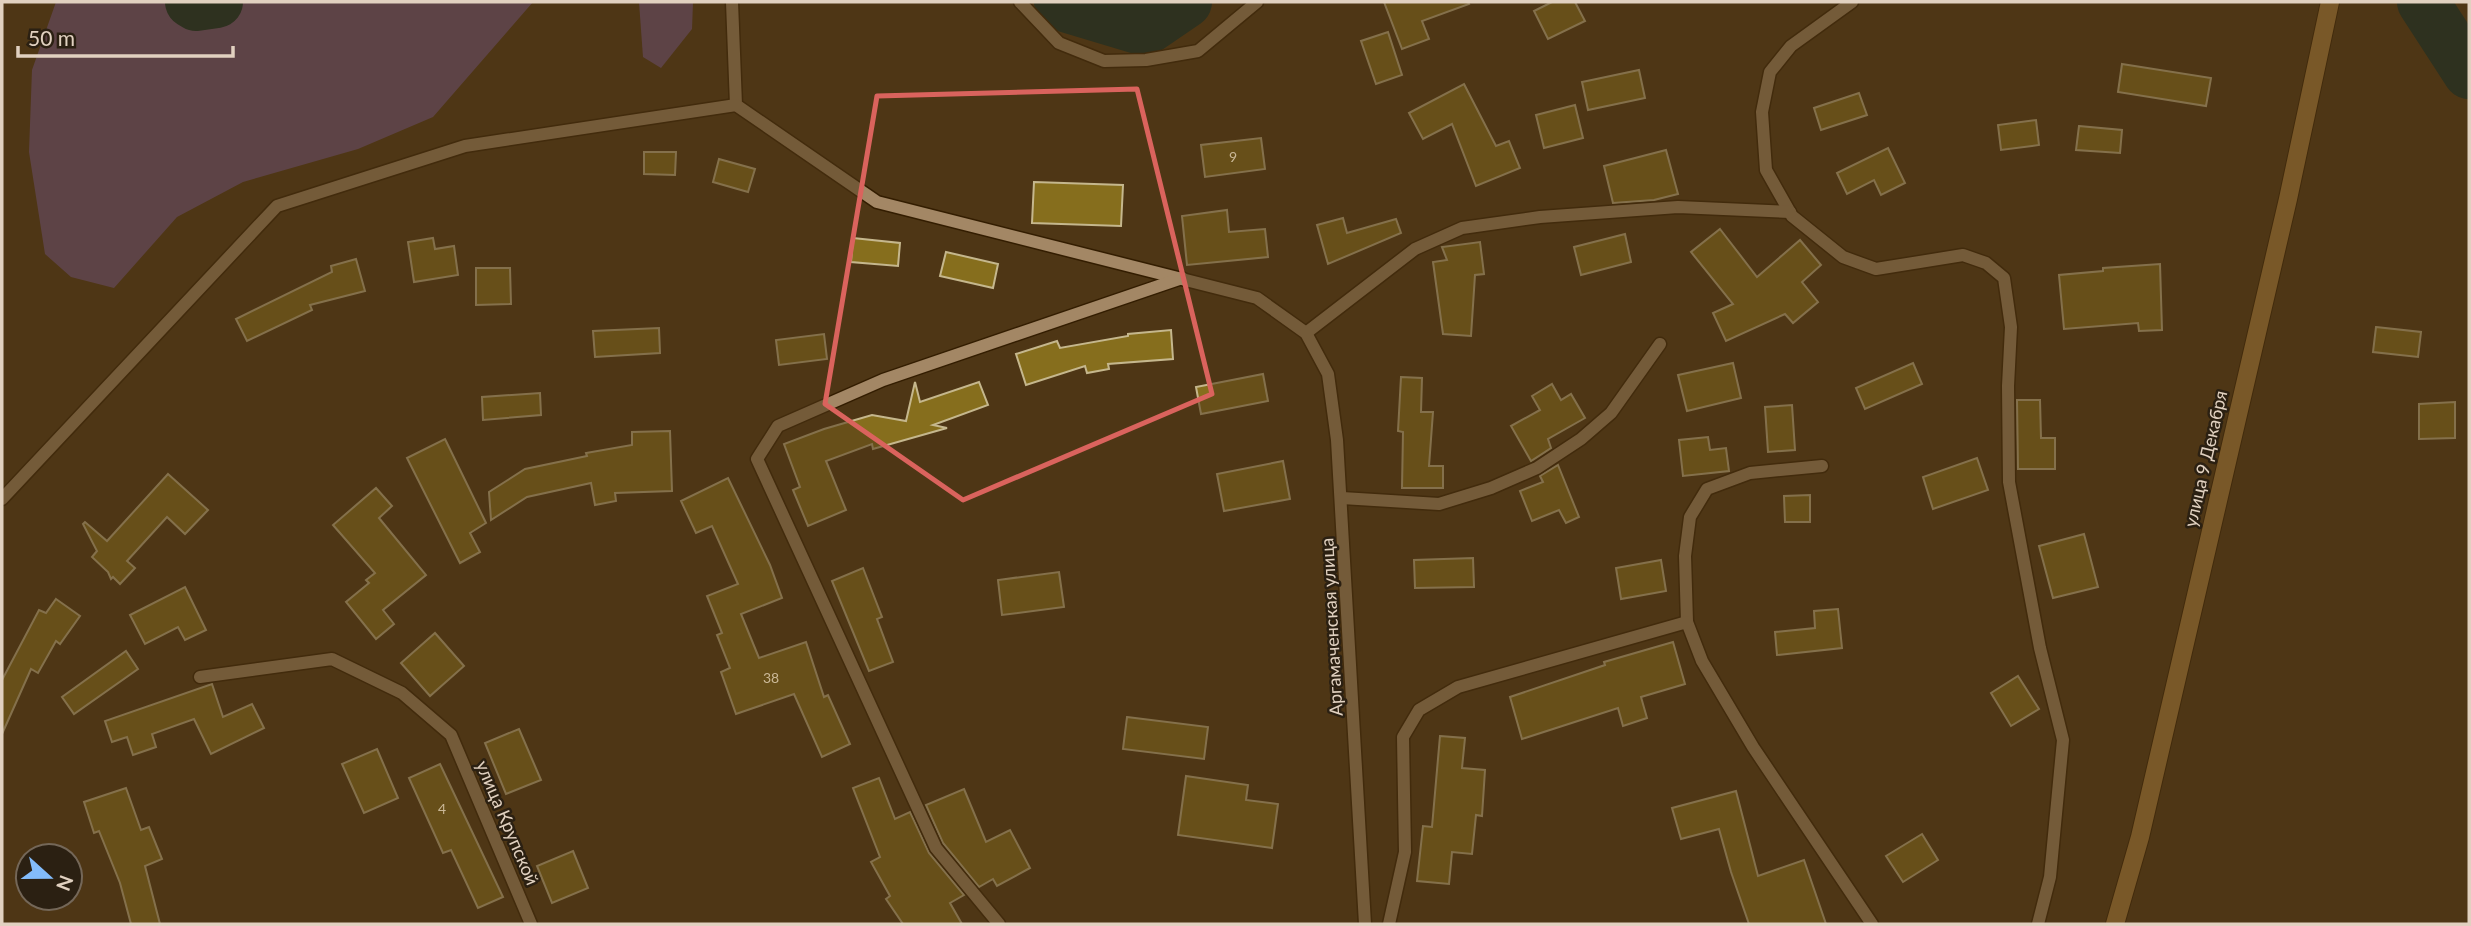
<svg xmlns="http://www.w3.org/2000/svg" width="2471" height="926" font-family="Lato,sans-serif">
	<style>
		.green { fill: #705382 }
		.lines { fill: none; stroke-linecap: round; stroke-linejoin: round }
		.river { stroke: #072b2a; stroke-width: 52 }
		.building { fill: #866e1d; stroke: #c5b78d; stroke-width: 2 }
		.minor-casing { stroke: #331d00; stroke-width: 15 }
		.major-casing { stroke: #331d00; stroke-width: 20 }
		.minor { stroke: #a38765; stroke-width: 12 }
		.major { stroke: #ae803e; stroke-width: 18 }
		.marked { fill: none; stroke: #da635d; stroke-width: 5; stroke-linejoin: round }
		.labels { text-anchor: middle; stroke-width: 5; stroke-linejoin: round; paint-order: stroke }
		.number-label { font-size: 14px; fill: #cab897 }
		.street-label { font-size: 18px; fill: #e1d1c0; stroke: #2b2012 }
	</style>
	<rect width="100%" height="100%" fill="#4e3615"/>
	<g class="green">
		<path d="M56,2H533L433,117L358,149L243,182L177,217L114,288L71,277L45,254L29,152L32,70Z"/>
		<path d="M639,2H693L692,29L661,68L643,57Z"/>
	</g>
	<g class="lines">
		<g class="river">
			<path d="M191,2L196,5L217,2"/>
			<path d="M1060,2L1065,6L1145,30L1186,2"/>
			<path d="M2423,2L2469,73"/>
		</g>
	</g>
	<g class="building">
		<path d="M1384,2H1468L1469,4L1422,21L1429,39L1402,49Z"/>
		<path d="M1552,2H1575L1585,21L1548,39L1534,11Z"/>
		<path d="M1388,32L1402,75L1376,84L1361,41Z"/>
		<path d="M2122,64L2211,78L2206,106L2118,92Z"/>
		<path d="M1639,70L1645,98L1588,110L1582,82Z"/>
		<path d="M1464,84L1496,146L1509,141L1520,168L1476,186L1452,124L1423,139L1409,113Z"/>
		<path d="M1859,93L1867,115L1821,130L1814,108Z"/>
		<path d="M1575,105L1583,138L1544,148L1536,115Z"/>
		<path d="M2036,120L2039,145L2001,150L1998,125Z"/>
		<path d="M2079,126L2122,130L2120,153L2076,150Z"/>
		<path d="M1261,138L1265,169L1205,177L1201,145Z"/>
		<path d="M1888,148L1905,183L1881,195L1874,180L1847,194L1837,173Z"/>
		<path d="M1666,150L1678,194L1654,200L1613,203L1604,166Z"/>
		<path d="M644,152H676L675,175L644,174Z"/>
		<path d="M719,159L755,169L748,192L713,182Z"/>
		<path d="M1034,182L1123,185L1121,226L1032,223Z"/>
		<path d="M1227,210L1229,232L1265,229L1268,257L1187,265L1182,216Z"/>
		<path d="M1343,218L1347,233L1396,219L1401,233L1328,264L1317,225Z"/>
		<path d="M1720,229L1757,277L1800,240L1821,265L1802,282L1818,302L1793,323L1785,314L1726,341L1713,313L1733,304L1691,252Z"/>
		<path d="M1625,234L1631,262L1581,275L1574,247Z"/>
		<path d="M433,238L435,249L454,246L458,275L414,282L408,242Z"/>
		<path d="M853,238L900,243L898,266L851,262Z"/>
		<path d="M1480,242L1484,274L1475,275L1471,336L1443,334L1433,262L1447,260L1442,247Z"/>
		<path d="M946,252L998,264L993,288L940,276Z"/>
		<path d="M356,259L365,291L310,305L312,310L247,341L236,319L332,272L331,266Z"/>
		<path d="M2160,264L2162,330L2139,331L2138,323L2064,329L2059,275L2103,271V268Z"/>
		<path d="M476,268H510L511,304L476,305Z"/>
		<path d="M2376,327L2421,332L2418,357L2373,352Z"/>
		<path d="M659,328L660,353L595,357L593,331Z"/>
		<path d="M1171,330L1173,359L1108,364L1109,369L1087,373L1085,366L1026,385L1016,354L1057,341L1060,348L1128,336V334Z"/>
		<path d="M824,334L827,359L779,365L776,340Z"/>
		<path d="M1733,363L1741,398L1687,411L1678,375Z"/>
		<path d="M1913,363L1922,384L1865,409L1856,388Z"/>
		<path d="M1263,374L1268,401L1201,414L1196,387Z"/>
		<path d="M1401,377L1422,378L1421,412H1433L1429,466H1443V488H1402L1403,432L1398,431Z"/>
		<path d="M915,382L920,402L979,382L988,405L933,425L947,428L873,449L872,444L826,461L846,510L808,526L793,490L800,487L784,444L824,429L872,415L906,421Z"/>
		<path d="M1552,384L1561,400L1571,394L1585,418L1548,439L1551,448L1531,461L1511,426L1540,410L1532,396Z"/>
		<path d="M540,393L541,415L483,420L482,397Z"/>
		<path d="M2017,400H2040L2041,438H2055V469H2018Z"/>
		<path d="M2455,402V438L2419,439V404Z"/>
		<path d="M1792,405L1795,450L1768,452L1765,407Z"/>
		<path d="M670,431L672,491L615,493L616,501L595,505L591,483L527,497L491,520L489,492L525,469L587,456L586,453L632,445V432Z"/>
		<path d="M1708,437L1710,450L1726,448L1729,471L1683,476L1679,440Z"/>
		<path d="M445,439L486,523L470,533L480,552L460,563L407,458Z"/>
		<path d="M1977,458L1988,490L1933,509L1923,477Z"/>
		<path d="M1283,461L1290,499L1224,511L1217,474Z"/>
		<path d="M1558,465L1579,517L1566,523L1559,510L1532,521L1520,491L1543,482L1540,476Z"/>
		<path d="M168,474L208,510L185,534L167,517L127,561L135,568L120,584L113,577L111,579L108,572L92,557L97,551L83,524L85,522L107,541Z"/>
		<path d="M728,478L770,565L782,598L741,614L759,658L806,642L824,697L828,695L850,744L822,757L794,694L736,714L721,672L730,668L717,635L722,633L707,596L738,584L712,526L696,533L681,501Z"/>
		<path d="M376,488L392,506L379,518L426,575L383,610L394,624L376,639L346,602L369,583L366,580L375,573L333,525Z"/>
		<path d="M1810,495V522H1785L1784,496Z"/>
		<path d="M2084,534L2098,587L2053,598L2039,546Z"/>
		<path d="M1473,558L1474,587L1415,588L1414,560Z"/>
		<path d="M1661,560L1666,591L1621,599L1616,568Z"/>
		<path d="M863,568L882,617L877,619L893,662L869,671L832,581Z"/>
		<path d="M1059,572L1064,607L1002,615L998,580Z"/>
		<path d="M185,587L206,630L185,640L178,627L145,644L130,615Z"/>
		<path d="M56,599L80,616L60,644L56,641L38,673L31,669L2,734V680L39,610L46,613Z"/>
		<path d="M1838,609L1842,648L1777,655L1775,632L1815,628L1814,611Z"/>
		<path d="M435,633L464,666L430,696L401,663Z"/>
		<path d="M1673,642L1685,684L1641,697L1647,718L1623,726L1618,708L1522,739L1510,697L1605,665L1604,662Z"/>
		<path d="M126,651L138,669L74,714L62,697Z"/>
		<path d="M2018,676L2039,709L2011,726L1991,693Z"/>
		<path d="M212,684L223,717L252,704L264,728L211,754L194,719L152,734L156,747L133,755L127,737L112,742L105,721Z"/>
		<path d="M1127,717L1208,727L1204,759L1123,749Z"/>
		<path d="M519,729L541,780L506,794L485,743Z"/>
		<path d="M1440,736L1465,738L1462,768L1485,770L1482,816L1476,815L1472,854L1452,852L1449,884L1417,881L1423,826L1432,827Z"/>
		<path d="M377,749L398,798L364,813L342,764Z"/>
		<path d="M440,764L503,897L478,908L451,850L443,853L409,778Z"/>
		<path d="M1186,776L1248,785L1246,800L1278,804L1272,848L1178,835Z"/>
		<path d="M879,778L895,819L910,812L929,853L964,895L950,903L962,924H903L886,899L890,896L871,862L880,857L853,788Z"/>
		<path d="M126,788L141,830L149,827L162,859L145,866L160,924H131L120,883L99,831L94,833L84,802Z"/>
		<path d="M964,789L986,842L1010,830L1030,868L997,886L993,879L979,887L943,843L926,805Z"/>
		<path d="M1736,791L1758,876L1804,860L1826,924H1749L1731,872L1719,829L1681,839L1672,808Z"/>
		<path d="M1922,834L1938,860L1903,882L1886,856Z"/>
		<path d="M573,851L588,888L552,903L537,866Z"/>
	</g>
	<g class="lines">
		<g class="minor-casing">
			<g id="minor">
				<path d="M732,2L736,105L877,202L1257,298L1306,333L1328,374L1337,440L1365,924"/>
				<path d="M1020,2L1059,43L1104,61L1146,60L1198,51L1257,2"/>
				<path d="M1852,2L1791,46L1770,72L1762,112L1766,170L1792,216L1843,257L1876,269L1963,255L1986,263L2004,278L2011,327L2008,386L2009,482L2040,648L2063,740L2050,877L2038,924"/>
				<path d="M1306,333L1415,249L1462,228L1540,217L1678,207L1790,212"/>
				<path d="M1822,466L1750,473L1707,489L1690,517L1685,556L1687,622L1702,661L1753,747L1872,924"/>
				<path d="M1342,498L1439,504L1491,488L1537,468L1581,439L1611,413L1660,344"/>
				<path d="M2,499L277,206L465,146L736,105"/>
				<path d="M200,677L332,659L402,693L451,735L531,924"/>
				<path d="M999,924L936,848L757,459L778,426L883,380L1182,278"/>
				<path d="M1389,924L1405,852L1403,737L1419,710L1458,687L1687,622"/>
			</g>
		</g>
		<g class="major-casing">
			<path id="major" d="M2115,924L2140,837L2288,199L2330,2"/>
		</g>
		<use href="#minor" class="minor"/>
		<use href="#major" class="major"/>
	</g>
	<path d="M0 0H2471V926H0ZM1137,89L1212,394L963,500L825,404L877,96Z" fill="#4e3615" fill-opacity=".55" fill-rule="evenodd"/>
	<path class="marked" d="M1137,89L1212,394L963,500L825,404L877,96Z"/>
	<g class="labels">
		<g class="number-label">
			<text x="1233" y="162">9</text>
			<text x="771" y="683">38</text>
			<text x="442" y="814">4</text>
		</g>
		<g class="street-label">
			<text transform="translate(2206 459) rotate(-77)" y="6">улица 9 Декабря</text>
			<text transform="translate(1332 627) rotate(-93)" y="6">Аргамаченская улица</text>
			<text transform="translate(507 823) rotate(67)" y="6">улица Крупской</text>
		</g>
	</g>
	<rect width="2471" height="926" fill="none" stroke="#e1d1c0" stroke-width="7"/>
	<g transform="translate(49 877) rotate(111)"><circle r="33" fill="#2b2012" stroke="#746758" stroke-width="2"/>
	<path d="M0-5L12 26L0 18L-12 26Z" fill="#83bcfb"/>
	<text y="-10" font-size="19" font-weight="bold" text-anchor="middle" fill="#e1d1c0">N</text>
	</g>
	<path d="M18 46v10h215v-10" fill="none" stroke="#e1d1c0" stroke-width="3.5"/>
	<text x="28" y="46" font-size="21" fill="#e1d1c0" stroke="#2b2012" stroke-width="5" paint-order="stroke">50 m</text>
</svg>
